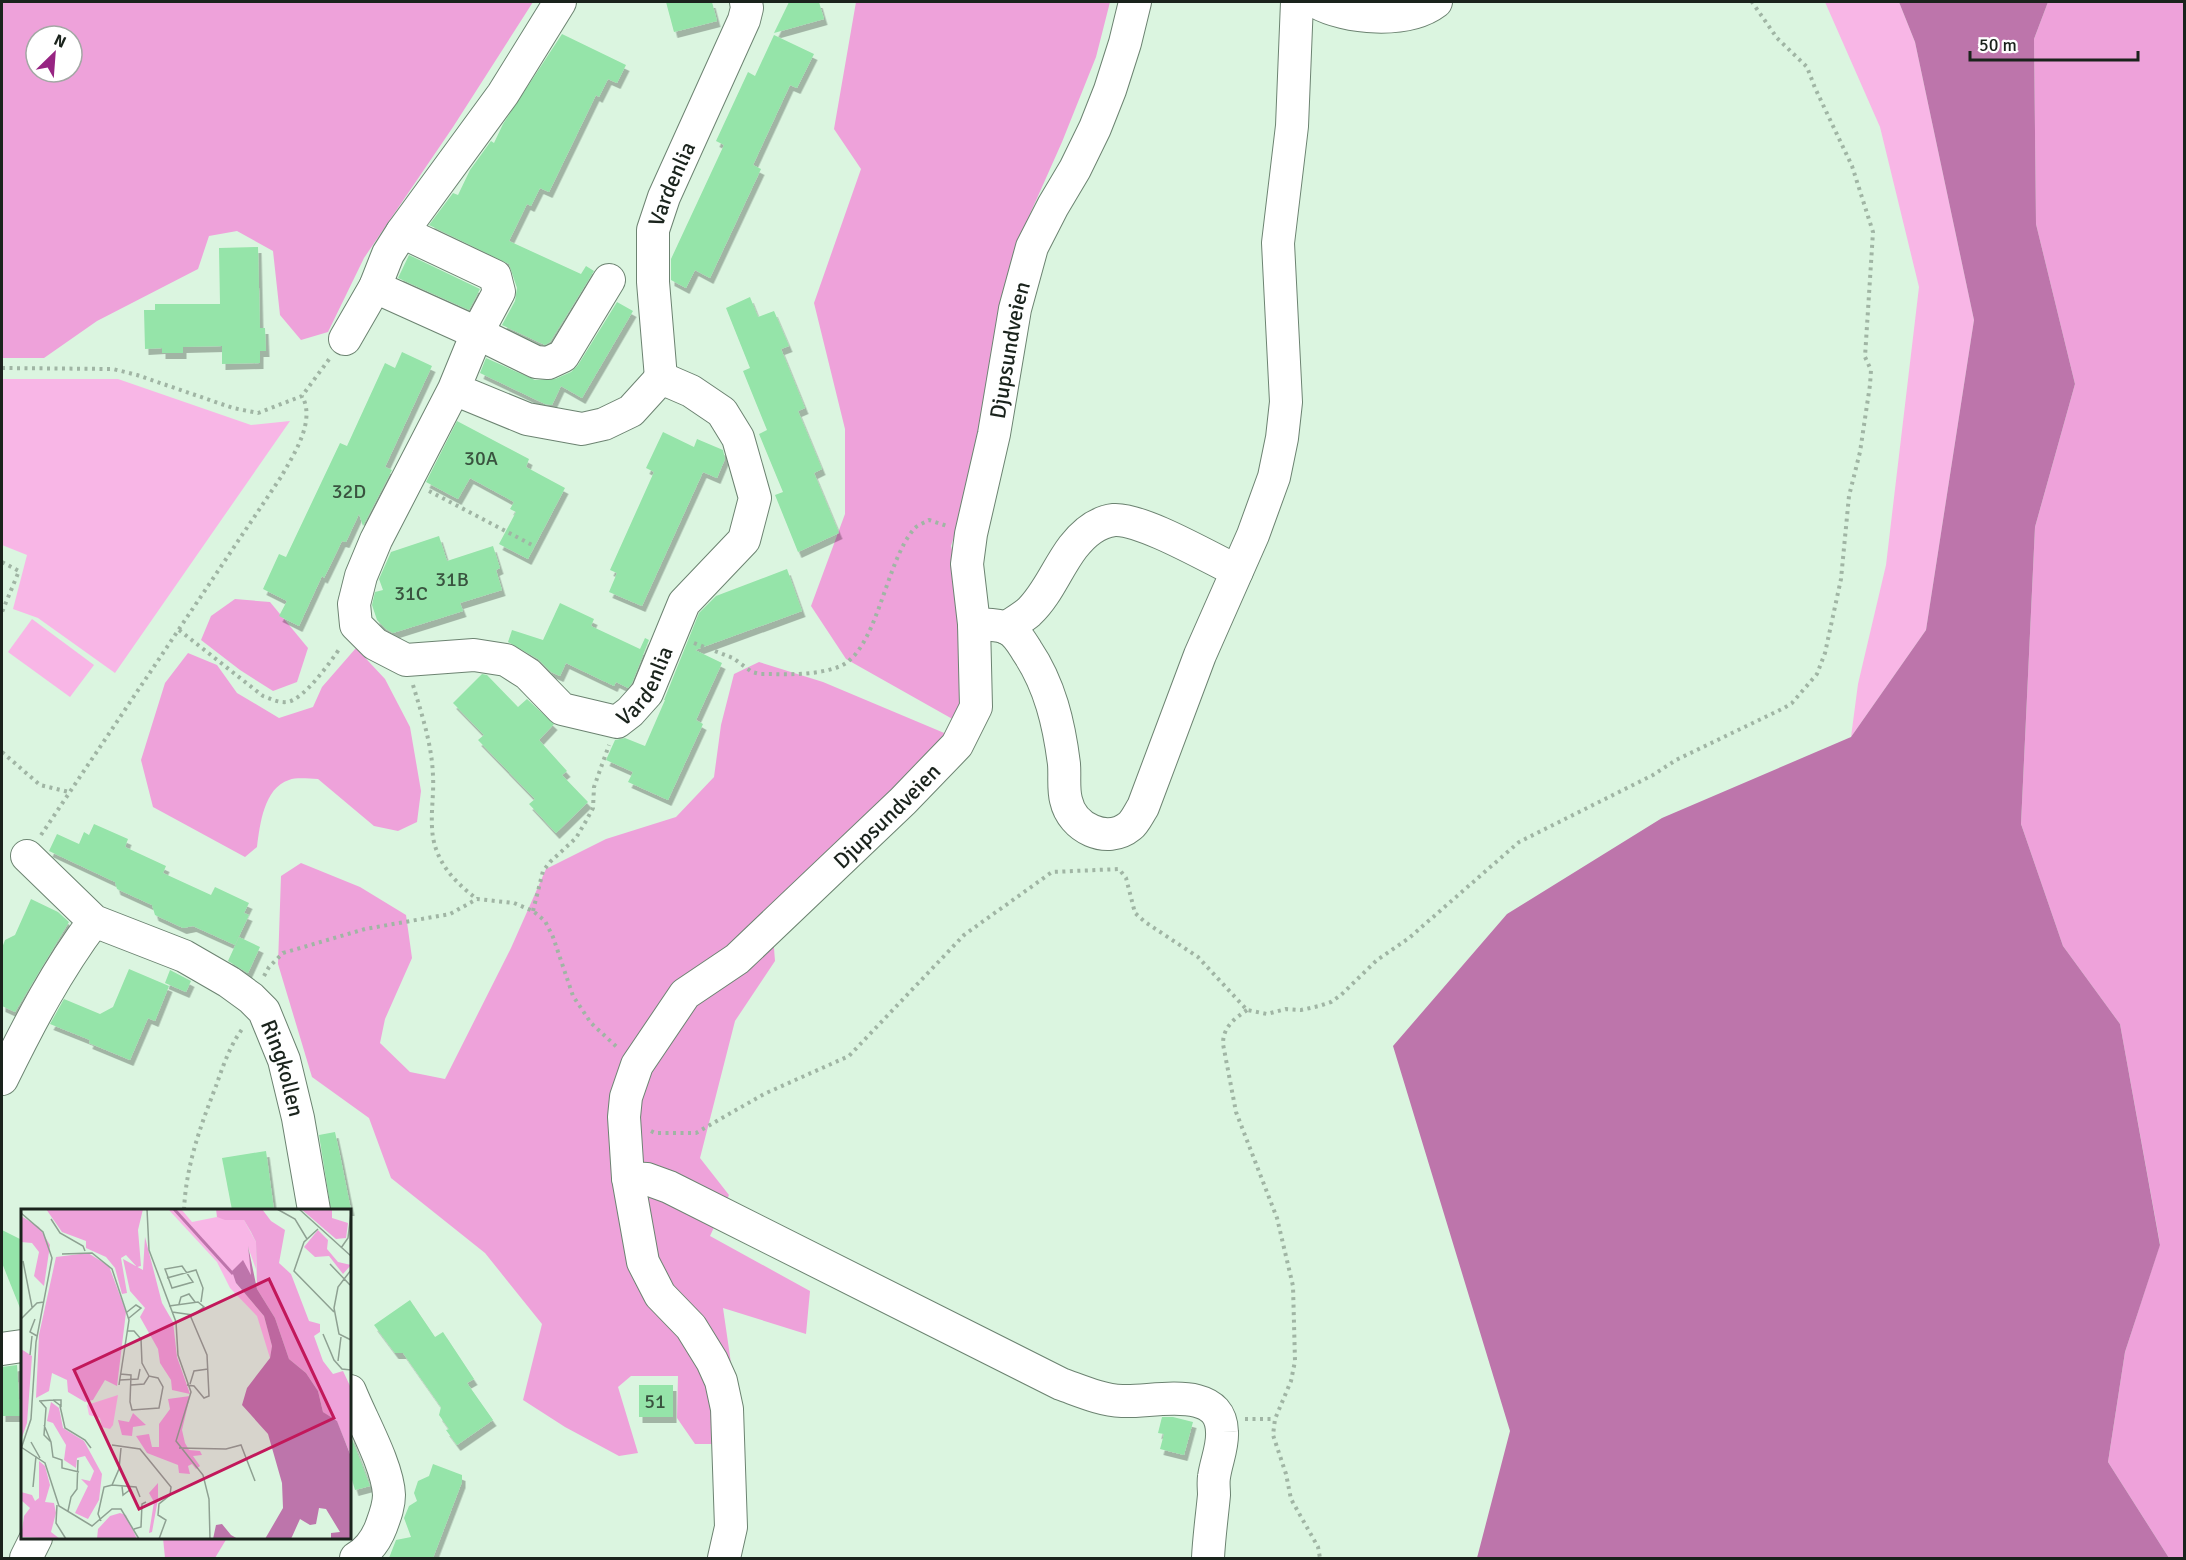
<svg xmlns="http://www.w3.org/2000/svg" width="2186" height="1560" font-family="Signika,sans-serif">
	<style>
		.green { fill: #f8b6e6 }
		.forest { fill: #eea2da; fill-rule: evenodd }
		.water { fill: #bd75ab }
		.building { fill: #95e4a9; filter: url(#shadow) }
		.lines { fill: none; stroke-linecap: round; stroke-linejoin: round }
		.minor-casing { stroke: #6c8371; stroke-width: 34 }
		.path { stroke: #a0b5a4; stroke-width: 4; stroke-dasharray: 3 4.5; stroke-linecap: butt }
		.minor { stroke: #fff; stroke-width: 32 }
		.labels { text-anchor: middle; stroke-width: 4.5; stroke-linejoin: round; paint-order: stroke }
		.number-label { font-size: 20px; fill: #39533f }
		.street-label { font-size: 22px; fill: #1a231c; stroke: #fff }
		.inset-river { fill: none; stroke: #bd75ab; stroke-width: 3 }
		.inset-road { fill: none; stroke: #8ea192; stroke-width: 1.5 }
		.view { fill: #c2185b; fill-opacity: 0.15; stroke: #c2185b; stroke-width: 3 }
		.inset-edge { fill: none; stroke: #1a231c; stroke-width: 3 }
	</style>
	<defs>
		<filter id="shadow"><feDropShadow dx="3.5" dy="6" stdDeviation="0" flood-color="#0004"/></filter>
	</defs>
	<rect width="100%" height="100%" fill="#dbf5e0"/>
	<g class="green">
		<path d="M1825,2H1899L1915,42L1974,320L1926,630L1851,737L1858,684L1886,565L1919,287L1880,127Z"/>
		<path d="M2,379H118L251,425L290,421L115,673L38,618L13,609L27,555L2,545Z"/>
		<path d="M32,619L94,665L70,697L8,652Z"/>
	</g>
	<g class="forest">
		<path d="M2,2H533L453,127L364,258L328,332L301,340L280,315L273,251L237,231L209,236L198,269L97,321L44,358H2ZM36,36H72V72H36Z"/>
		<path d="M856,2H1110L1096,57L1062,142L1022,232L983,443L951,546L974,634L979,676L956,721L846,659L811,606L845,514V429L814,303L861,169L834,129Z"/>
		<path d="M2048,2H2184V1558H2169L2108,1462L2125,1352L2160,1244L2120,1024L2063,946L2021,824L2035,527L2075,384L2036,224L2034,39Z"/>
		<path d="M235,599L270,602L308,648L297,682L273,691L240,670L201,640L211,616Z"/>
		<path d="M356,648L385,679L410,727L421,791L417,822L398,831L374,826L318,779C309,779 297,777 289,780C264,788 260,824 257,847L245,857L153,807L141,760L165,683L188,653L217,665L237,693L279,718L313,707L322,687Z"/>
		<path d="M759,662L823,682L949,735L773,936L775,961L735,1021L700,1158L729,1195L710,1236L810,1291L806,1334L723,1308L741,1432L719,1444H695L677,1418L678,1376H631L618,1387L638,1453L619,1456L565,1427L523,1400L542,1324L485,1253L391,1178L369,1118L312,1077L278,964L281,876L301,863L360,887L406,915L412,958L385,1019L380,1043L410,1072L445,1079L511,948L546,869L606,839L676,817L714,777L721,725L734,674Z"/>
		<path d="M163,1538H227L215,1558H165Z"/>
	</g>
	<path class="water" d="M1899,2H2048L2034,39L2036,224L2075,384L2035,527L2021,824L2063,946L2120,1024L2160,1245L2125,1352L2108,1462L2169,1558H1477L1510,1431L1393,1046L1507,914L1662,818L1851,737L1926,630L1974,320L1915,42Z"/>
	<g class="building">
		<path d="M666,2H712L717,21L674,32Z"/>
		<path d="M789,2H819L824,19L774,33Z"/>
		<path d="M562,34L626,65L617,83L608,79L599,97L596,95L549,192L540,188L531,206L527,204L509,241L581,274L586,266L594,271L550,342L545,345L502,325L515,301L517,288L509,264L429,225L453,193L458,195L470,170L491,141L494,143L503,124Z"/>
		<path d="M774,35L814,54L797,88L790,85L753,165L761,169L710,278L695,270L686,288L671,280V259L724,145L716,141L748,72L755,76Z"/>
		<path d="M258,247L260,328H265L266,351H260V363L222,364V346L183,347V353H162V348L145,349L144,310H155V304H220L219,248Z"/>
		<path d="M409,255L480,289L469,310L398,278Z"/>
		<path d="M750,297L758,317L774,311L789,346L781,349L805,408L798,411L822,469L814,473L839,533L798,552L775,495L783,492L759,434L767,430L743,371L750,368L726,308Z"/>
		<path d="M617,302L633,311L582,398L561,386L552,405L545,404L480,373L486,358L535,380L555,379L571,372L578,365Z"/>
		<path d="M402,352L432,366L385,467L392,470L363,526L359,514L346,542L342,541L328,570L324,578L322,576L299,626L279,616L287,601L263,589L279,554L286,557L340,443L347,446L385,363L395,368Z"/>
		<path d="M457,421L529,459L526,467L565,488L528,559L499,544L516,512L510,509L514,502L470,478L458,499L426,482Z"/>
		<path d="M663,432L694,447L697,439L723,450L725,459L717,478L703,472L642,606L609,592L617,573L610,570L654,472L646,468Z"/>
		<path d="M439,536L447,561L493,546L500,568L496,570L502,590L460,603L463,611L393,633L386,629L377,620L372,605L375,592L383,590L379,579L391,552Z"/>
		<path d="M787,569L802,611L695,650L722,663L696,720L703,724L668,800L628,782L633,772L606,760L615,740L625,738L645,746L665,700H664L699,613L716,596Z"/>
		<path d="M560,603L594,619L591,626L640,649L645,638L649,640L632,683L628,688L616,682L614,686L566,663L560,676L551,672L538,659L508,642L512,630L543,640Z"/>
		<path d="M482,674L487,675L518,707L527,699L554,724L539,740L567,771L562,775L588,802L556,833L529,804L535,799L478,740L484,735L453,703Z"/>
		<path d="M94,824L128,839L125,847L166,866L163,873L211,895L215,887L249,903L244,913L249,915L235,945L193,926L183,928L155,915L152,905L117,889L115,882L49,851L57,834L79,844L84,832L89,835Z"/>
		<path d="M31,899L58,912L69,922L15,1012L2,1006V948L5,940L15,935Z"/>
		<path d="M239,937L260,947L248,973L228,961Z"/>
		<path d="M129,969L169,986L155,1021L148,1018L130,1060L89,1043L90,1040L50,1024L64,999L100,1014L113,1007Z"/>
		<path d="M170,970L191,981L186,992L165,983Z"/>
		<path d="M335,1132L340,1155L351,1210H331L319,1135Z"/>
		<path d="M266,1151L274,1210H232L222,1158Z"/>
		<path d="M2,1230L22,1240V1313L2,1263Z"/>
		<path d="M410,1300L435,1337L443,1332L474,1379L467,1383L493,1420L457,1445L446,1430L449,1429L439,1415L441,1407L403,1353H395L374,1325Z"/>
		<path d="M17,1365L20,1416H2V1367Z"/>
		<rect x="639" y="1385" width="34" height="32"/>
		<path d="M1162,1417H1173L1193,1422L1184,1455L1160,1449L1164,1434L1158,1433Z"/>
		<path d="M350,1434L370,1486L355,1490L350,1473Z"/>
		<path d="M433,1464L462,1475V1482L433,1558H389L396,1540L411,1537L404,1518L409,1506L417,1501L414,1493L418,1481L429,1476Z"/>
	</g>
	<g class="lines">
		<g class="minor-casing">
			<g id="minor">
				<path d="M1316,2C1346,19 1407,24 1436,2"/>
				<path id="s1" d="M402,232L495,276L499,292L477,333L454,389L376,540L361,576L354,604L356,625L375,644L406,660L474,655L506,660L528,674L562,709L617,722L630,712L647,693L684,603L744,540L755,498L738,438L722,412L691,391L661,378L631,411L604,424L582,429L527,419L454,389"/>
				<path d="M375,287L477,333L536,362L548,363L563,356L609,280"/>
				<path d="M345,339L375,287L388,254L402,232L503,94L560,2"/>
				<path id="s2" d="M661,378L653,282V230L664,197L744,20L747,8L746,2"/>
				<path d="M974,624C984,625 997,624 1006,628C1016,632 1022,643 1027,651C1050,685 1059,724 1064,764C1065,776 1063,789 1066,800C1072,828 1107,845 1130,826C1135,822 1139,813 1143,807L1200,655L1253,535L1274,477L1282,438L1286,402L1278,243L1292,126L1297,2"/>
				<path d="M1006,628C1013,623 1022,618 1029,612C1048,594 1057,568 1073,547C1083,534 1097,522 1114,520C1141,518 1210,558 1237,571"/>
				<path id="s3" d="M27,856L94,921L184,956L229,982L251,998L264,1011L284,1060L298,1118L314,1210"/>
				<path d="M2,1079C29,1024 57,970 94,921"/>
				<path d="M628,1178L647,1179L669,1187L1061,1384C1081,1391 1101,1400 1122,1401C1153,1403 1221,1383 1222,1432C1223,1447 1216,1462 1214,1477C1213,1483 1214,1489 1214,1495C1212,1516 1209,1537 1208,1558"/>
				<path d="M2,1349L22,1346"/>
				<path d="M350,1391C361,1419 388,1466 389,1495C389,1506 385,1516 381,1527C376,1540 368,1551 356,1558"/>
				<path d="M26,1558L36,1538"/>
				<path id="s4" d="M724,1558L731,1527L727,1409L721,1381L712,1361L691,1327L660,1295L643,1262L628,1178L624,1117L626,1097L637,1065L685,994L737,959L903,801L957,745L976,707L974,624L967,564L971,534L994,434L1015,309L1032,247L1053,206L1075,169L1095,128L1110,90L1125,43L1135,2"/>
			</g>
		</g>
		<g class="path">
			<path d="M2,368L113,369L137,375L233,408L258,413L302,396L330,358"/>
			<path d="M429,491L536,547"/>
			<path d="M2,562L19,571L2,612"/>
			<path d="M179,630L263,696C271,699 279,703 287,702C304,700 331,661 340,648"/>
			<path d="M694,643L733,658L752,672L760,674C786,674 813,676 838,667C877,654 885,562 914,529C917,525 924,523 929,520L947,526"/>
			<path d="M413,685C422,715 432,745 433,776C434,793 431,810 432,827C433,859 453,881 477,899"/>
			<path d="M2,752L40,785L69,792"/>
			<path d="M41,835L281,477C294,454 316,421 302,396"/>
			<path d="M533,911L543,871L550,862L576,838L586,821L593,808L594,787L609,745"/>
			<path d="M264,976L269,967L283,953L365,929L450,914L477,899L514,903L533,911L545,921L553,937L573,996L591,1023L619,1049"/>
			<path d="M1247,1010C1234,1019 1223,1027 1223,1044L1236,1112L1277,1218L1293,1286L1295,1361L1291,1381L1275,1419L1273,1435L1286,1474L1291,1499L1318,1547L1320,1558"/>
			<path d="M651,1131L655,1133H696L764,1094L849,1056L964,935L1052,872L1119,869L1126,878L1135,913L1145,922L1198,957L1247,1010L1267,1014L1286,1009L1301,1010L1319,1006L1331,1002L1341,995L1377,960L1409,938L1519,842L1653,775L1676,760L1784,708L1792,703L1817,674L1825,653L1841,579L1849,496L1860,452L1870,385L1871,370L1865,357L1873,232L1852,166L1815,88L1807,67L1777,38L1752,2"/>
			<path d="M184,1210C186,1166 200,1127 216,1086C223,1066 230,1045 243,1028"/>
			<path d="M1245,1419H1275"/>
			<path d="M22,1477V1485"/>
		</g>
		<use href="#minor" class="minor"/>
	</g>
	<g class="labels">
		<g class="number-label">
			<text x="481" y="465">30A</text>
			<text x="349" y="498">32D</text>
			<text x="452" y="586">31B</text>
			<text x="411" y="600">31C</text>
			<text x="655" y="1408">51</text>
		</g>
		<g class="street-label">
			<text dy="8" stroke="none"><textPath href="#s2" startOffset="198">Vardenlia</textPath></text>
			<text dy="8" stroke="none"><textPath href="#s4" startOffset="1382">Djupsundveien</textPath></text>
			<text dy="8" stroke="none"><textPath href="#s1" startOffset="826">Vardenlia</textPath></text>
			<text dy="8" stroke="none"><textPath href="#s4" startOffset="878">Djupsundveien</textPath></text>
			<text dy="8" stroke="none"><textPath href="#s3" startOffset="348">Ringkollen</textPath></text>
		</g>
	</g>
	<g transform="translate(21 1209)">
		<rect width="330" height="330" fill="#dbf5e0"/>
		<path d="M147,0H160L171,13L196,8L223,11L235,33V60L227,38L231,69L215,74L243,107L251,137L249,149L236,107L209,79L196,53ZM97,186L92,216L89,220L81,218L79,209L68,206L66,196Z" fill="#f8b6e6"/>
		<path d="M25,0H122L117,21L120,57L116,58L105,46L100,49L106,84L101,85L94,59L85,48L65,39V32L41,23ZM195,0H241L250,12L264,21L258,54L270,65L288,112L299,115V123L293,127L302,152L312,165L322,162L330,179V247L316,213L302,203L297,182L285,164L268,150L254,109L236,80L235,33L230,23L223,11H204L196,8ZM280,0H311V9L327,14L325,29L315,30ZM0,7L18,18L29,36L23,77L13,67L18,43L11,34L0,33ZM297,21L307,31L306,40L317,53L330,56L322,65L308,47L294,48L283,38ZM124,28L141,94L152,113L156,148L169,185L151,181L150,171L139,154L137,140L119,108L124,99L109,82L102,50L122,61ZM67,44L88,57L105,103L96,177L84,171L72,191L64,193L47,183L46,171L31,164L28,182L15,189L18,126L35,48ZM0,140L11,147L6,214L0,231ZM169,187L161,221L164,234L168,241L179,242L181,246L172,247L179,257L175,260L171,255L167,257L169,265L158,264L157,256L126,244L115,227L128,225L131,238H138V215L149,200L147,190ZM30,193L38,199L42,219L63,232L81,265L78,291L67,310L54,304L67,277L60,270L69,272L73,262L64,247L56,249L55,259L43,251L45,236L32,214L26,212ZM112,204L125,216L112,218L111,227L101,226L97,211L108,213ZM18,252L24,257L29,276L24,293L33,294L35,304L30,323L39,330L0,328L3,307L9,299L0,291V283L11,286L14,292L18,289ZM137,274V290L131,323L128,324L133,293L128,284ZM99,304L105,306L116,330H76L77,320L89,307Z" fill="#eea2da"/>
		<path d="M227,37L236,80L254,109L268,150L285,164L297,182L302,203L316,212L329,245L330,330H310V324L319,323L305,300L298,299L295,315L289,316L279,310L270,330H244L262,299L261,274L247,225L221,196L226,179L249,149L251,137L243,107L215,74L211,62L222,51L230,66ZM201,315L210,326L217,330H192L195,316Z" fill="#bd75ab"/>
		<path class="inset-river" d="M153,0L212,65"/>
		<path class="inset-road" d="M126,0L128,41L155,113L157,146L170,183L155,232L182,266L188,290L189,330M256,0L274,10L286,30M278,0L330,47M0,4L22,23L31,49L15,133L10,210L0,240M30,10L39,24L62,37L64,42M297,20L283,33L273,62L313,103M320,39L327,29L330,4M41,45L71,44L91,60L108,111L98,176M2,52L11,98M309,55L329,76M161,57L172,73L151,79L144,60ZM330,61L317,78L313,99L318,125L330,131M146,69L175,61L182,79L180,93M158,95L160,88L168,85L174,93M148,97L177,93L183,98L172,106L151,103M106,103L115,96L120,99L108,109M0,110L16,94L23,93M14,110L9,123L16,127M106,122H113L120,130L121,154L128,167M302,125L313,151L321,160L330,161M9,146L11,127M317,152L320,128M99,165L110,166L109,193L111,201L138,199L142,178L137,169L128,167L123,175L110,176M99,171L117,170L119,160M169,175L173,162L187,160M166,176L173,177L183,189L188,187L186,146L169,106M18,192L32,191L40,197V191H32M19,192L25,199L23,226L30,233L32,248L41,251V259L58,263M39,197L44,219L64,231L70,239M23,216L30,233M10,233L19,249M91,236L119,240L150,278L149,286L138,295L137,306L145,311L138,330M0,238L24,254L38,297L71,317L91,300H100L118,330M158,239L205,240L220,236L234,272M91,276L115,278L119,288M101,277L102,286L110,280M12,278L15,247M36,296L35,314L45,330M47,302L50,288L56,280L57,251M80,312L77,305L83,278L91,276L98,260L100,239M113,320L120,318L121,295L125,293"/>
		<path class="view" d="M248,70L313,209L118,300L53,161Z"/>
		<rect width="330" height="330" class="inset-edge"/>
	</g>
	<rect width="2186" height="1560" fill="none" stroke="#1a231c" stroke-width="6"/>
	<g transform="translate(54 54) rotate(25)"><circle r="28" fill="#ffffff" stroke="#a3a7a4" stroke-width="1.5"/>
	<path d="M0-4.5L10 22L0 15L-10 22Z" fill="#972482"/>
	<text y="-9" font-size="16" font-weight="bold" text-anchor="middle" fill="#1a231c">N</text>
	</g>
	<path d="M1970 51v9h168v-9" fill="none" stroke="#1a231c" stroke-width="3"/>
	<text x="1979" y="51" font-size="18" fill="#1a231c" stroke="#ffffff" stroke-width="4.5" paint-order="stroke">50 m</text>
</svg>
